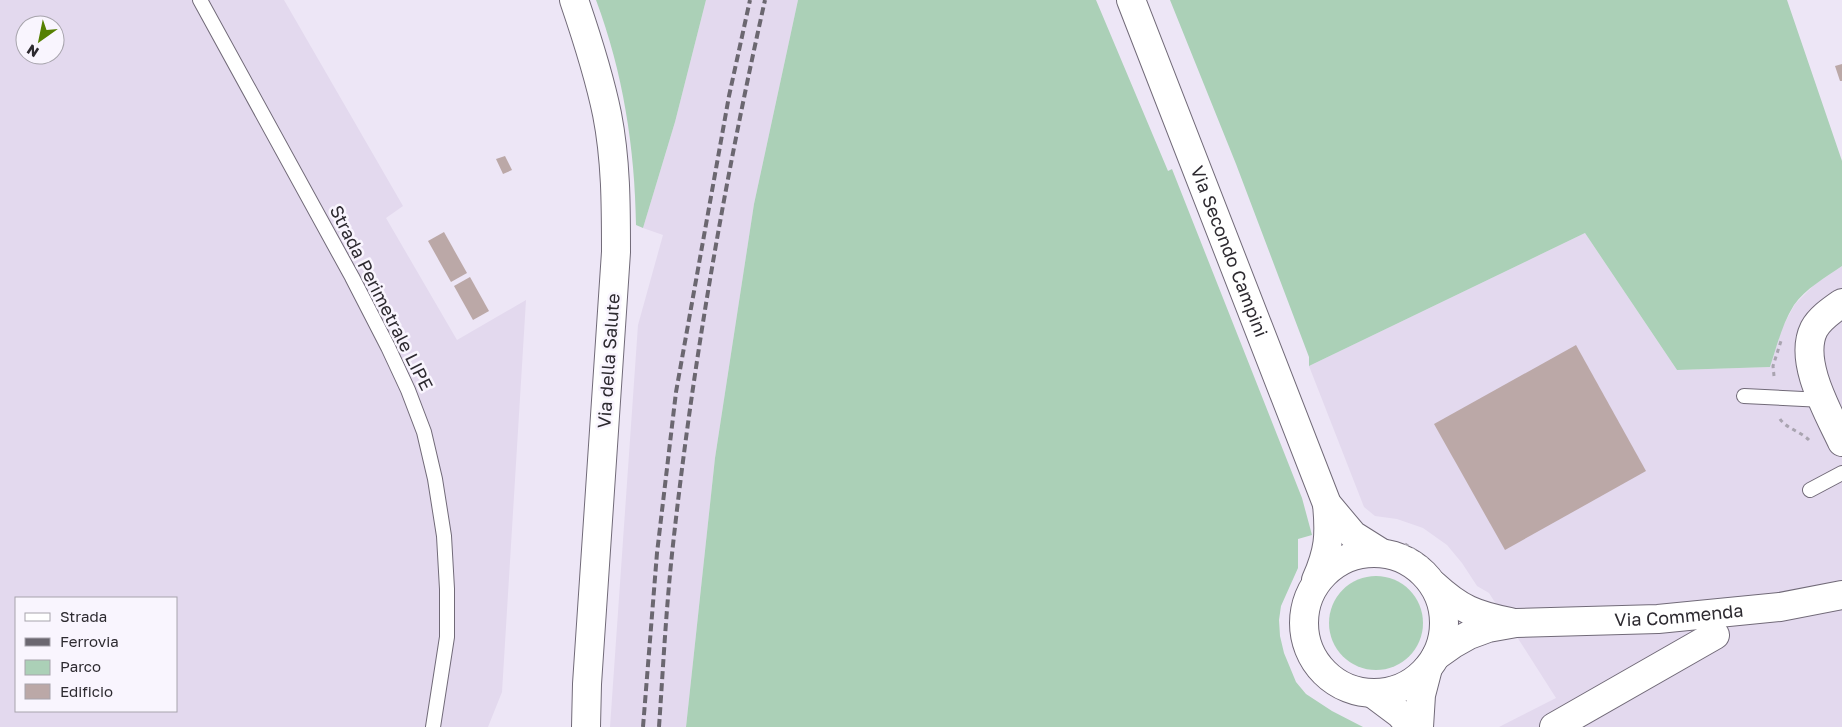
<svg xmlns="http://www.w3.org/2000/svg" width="1842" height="727" font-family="'Golos Text',sans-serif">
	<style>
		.built { fill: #e3d9ee; fill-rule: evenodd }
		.green { fill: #abd0b7 }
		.building { fill: #bba8a7 }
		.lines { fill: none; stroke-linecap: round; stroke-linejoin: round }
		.service-casing { stroke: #716a78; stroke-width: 16 }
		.minor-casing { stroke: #716a78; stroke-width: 30 }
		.tertiary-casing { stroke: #716a78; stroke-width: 30 }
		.path { stroke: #a9a4b0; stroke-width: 3; stroke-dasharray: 4 4; stroke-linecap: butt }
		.service { stroke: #fff; stroke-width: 14 }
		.minor { stroke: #fff; stroke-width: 28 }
		.tertiary { stroke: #fff; stroke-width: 28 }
		.rail { stroke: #6b6770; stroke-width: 4; stroke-dasharray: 8 4; stroke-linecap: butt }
		.labels { text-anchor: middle; stroke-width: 5; stroke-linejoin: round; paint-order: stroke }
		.street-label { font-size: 18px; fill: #2d2a30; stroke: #f9f5fe }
	</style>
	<rect width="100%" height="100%" fill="#ede6f6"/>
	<g class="built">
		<path d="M0,0H284L403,206L386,218L457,340L526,300L502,692L488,727H0ZM25,25H55V55H25ZM16,598H176V711H16Z"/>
		<path d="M706,0H798L754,204L715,458L686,727H610L638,325L663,235L643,228L675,122Z"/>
		<path d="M1585,233L1677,370L1770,367L1782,328L1795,304L1815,284L1842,266V727H1499L1556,698L1489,593L1477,586L1462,563L1447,545L1423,528L1397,519L1375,516L1364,507L1309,366Z"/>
	</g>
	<g class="green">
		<path d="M596,0H706L675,122L643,228L636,225C635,148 623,72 596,0Z"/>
		<path d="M798,0H1096L1168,171L1172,169L1302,498L1312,535L1298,539V568L1281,606L1279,620L1280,636L1284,653L1296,682L1306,694L1332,711L1363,727H686L715,458L754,204Z"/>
		<path d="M1170,0H1787L1842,161V266C1826,277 1805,289 1794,305C1782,324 1777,346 1770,367L1677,370L1585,233L1309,366V357L1236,164Z"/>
		<circle cx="1376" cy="623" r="47"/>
	</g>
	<g class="building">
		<path d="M1842,64V81H1840L1835,66Z"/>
		<path d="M505,156L512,170L503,174L496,159Z"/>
		<path d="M444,232L467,273L451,282L428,241Z"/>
		<path d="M470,277L489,311L473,320L454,286Z"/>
		<path d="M1576,345L1646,471L1505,550L1434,424Z"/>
	</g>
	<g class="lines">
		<g class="service-casing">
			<g id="service">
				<path d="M200,0L352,277L388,347L408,390L424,432L435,479L444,536L447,589V637L433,727"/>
				<path d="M1744,396L1823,400"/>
				<path d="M1810,490L1842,473"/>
			</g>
		</g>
		<g class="minor-casing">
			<g id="minor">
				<path d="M1842,303C1832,310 1820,318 1814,329C1798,361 1828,412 1842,442"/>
				<path d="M1372,693L1400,714L1411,727"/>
				<path d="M1419,727L1421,695L1428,668"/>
				<path d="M1554,727L1715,635"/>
			</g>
		</g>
		<g class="tertiary-casing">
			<g id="tertiary">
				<path d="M574,0C587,38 599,75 607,114C616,160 616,205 616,252L587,684L586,727"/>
				<path id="s1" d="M1131,0L1327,504L1353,535L1380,552"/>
				<circle cx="1374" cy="623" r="70"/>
				<path d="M1316,580C1329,551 1330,535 1327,504"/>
				<path d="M1434,585C1460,609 1475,615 1510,622"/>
				<path id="s2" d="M1436,656L1453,644L1469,635L1488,628L1516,623L1658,619L1780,607L1842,595"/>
			</g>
		</g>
		<g class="path">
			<path d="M1774,376L1773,366L1781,341"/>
			<path d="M1780,419C1786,428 1801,432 1809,440"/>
			<path d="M1405,544L1427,559"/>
			<path d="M1298,599C1285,640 1308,680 1346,698"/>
		</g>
		<use href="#service" class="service"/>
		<use href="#minor" class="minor"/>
		<use href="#tertiary" class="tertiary"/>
		<g class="rail">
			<path d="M643,727L657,553L676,392L729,96L750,0"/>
			<path d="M659,727C663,669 666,611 672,554C692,368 724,183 765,0"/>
		</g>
	</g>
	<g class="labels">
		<g class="street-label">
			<text dy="6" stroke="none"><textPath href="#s1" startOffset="270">Via Secondo Campini</textPath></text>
			<text transform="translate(381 298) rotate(63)" y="6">Strada Perimetrale LIPE</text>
			<text transform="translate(609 361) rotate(-86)" y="6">Via della Salute</text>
			<text dy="6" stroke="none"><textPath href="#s2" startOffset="251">Via Commenda</textPath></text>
		</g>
	</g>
	<rect x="15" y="597" width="162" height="115" fill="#f9f5fe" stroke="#a7a4ac"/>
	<rect x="25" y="613" width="25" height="8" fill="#ffffff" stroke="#a7a4ac"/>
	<text x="60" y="622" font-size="15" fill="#2d2a30">Strada</text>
	<rect x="25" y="638" width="25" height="8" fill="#6b6770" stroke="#a7a4ac"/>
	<text x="60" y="647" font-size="15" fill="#2d2a30">Ferrovia</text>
	<rect x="25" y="660" width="25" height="15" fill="#abd0b7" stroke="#a7a4ac"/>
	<text x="60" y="672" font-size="15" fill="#2d2a30">Parco</text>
	<rect x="25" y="684" width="25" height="15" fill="#bba8a7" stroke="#a7a4ac"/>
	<text x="60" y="697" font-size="15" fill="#2d2a30">Edificio</text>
	<g transform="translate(40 40) rotate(213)"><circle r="24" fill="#f9f5fe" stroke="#a7a4ac"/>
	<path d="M0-4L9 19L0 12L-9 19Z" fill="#568002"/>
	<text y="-8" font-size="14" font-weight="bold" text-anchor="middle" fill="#2d2a30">N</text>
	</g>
</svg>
